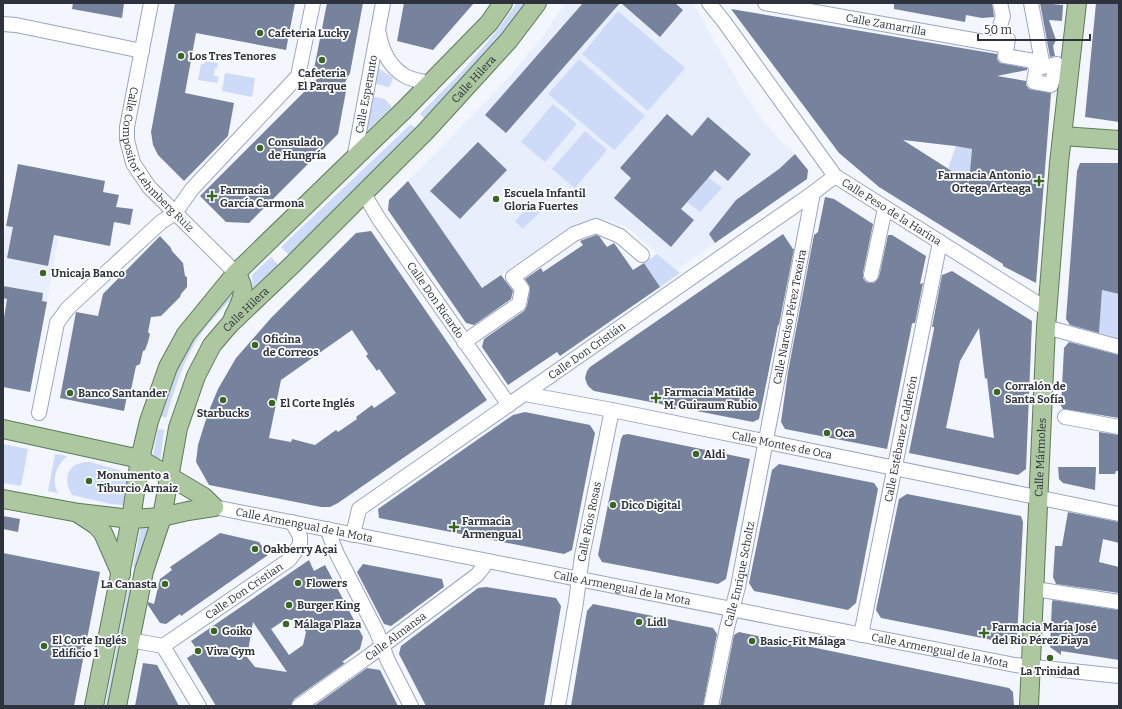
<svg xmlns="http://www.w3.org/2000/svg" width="1122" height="709" font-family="Bitter,serif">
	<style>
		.built { fill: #e8eefc }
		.green { fill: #cedbf8 }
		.building { fill: #77829c; fill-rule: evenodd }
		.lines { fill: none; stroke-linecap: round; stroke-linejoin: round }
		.minor-casing { stroke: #9ba6c1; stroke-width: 16 }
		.major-casing { stroke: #5c7b56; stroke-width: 20 }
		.minor { stroke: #fff; stroke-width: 14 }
		.major { stroke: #adc7a1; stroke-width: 18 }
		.poi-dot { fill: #3a6624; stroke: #fff; stroke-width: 1.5 }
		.labels { text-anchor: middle; stroke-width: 3.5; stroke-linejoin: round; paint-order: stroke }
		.street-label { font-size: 11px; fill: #2d323d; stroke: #fff }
		.poi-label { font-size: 11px; font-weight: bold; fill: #2d323d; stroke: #fff; text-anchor: start }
	</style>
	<rect width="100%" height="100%" fill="#f3f6fc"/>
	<g class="built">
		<path d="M565,3H693L744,93L764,122L785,145L786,144L795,154L709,234L715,243L676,270L626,226L604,219L569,227L482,288L408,181L503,84L541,39Z"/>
		<path d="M6,226L59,236L45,311L3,303V242Z"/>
	</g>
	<g class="green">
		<path d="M517,3H527L502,37L474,69L425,119L420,114L467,66L495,33Z"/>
		<path d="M618,11L685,68L648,111L582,54Z"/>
		<path d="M579,59L645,116L614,150L548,94Z"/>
		<path d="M205,61L218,63L217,68H215L214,76L219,77L217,83L198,80L201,64H204Z"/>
		<path d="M375,68L380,69L393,78L390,86L388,87L372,83Z"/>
		<path d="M225,73L255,78L252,97L222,91Z"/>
		<path d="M370,96L385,99L391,106V108L365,133Z"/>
		<path d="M553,104L577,124L545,162L521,142Z"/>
		<path d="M411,124L415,128L289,255L281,247Z"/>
		<path d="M585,131L607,150L575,188L552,169Z"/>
		<path d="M956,146L972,149L969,182L948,168Z"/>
		<path d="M708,177L722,188L700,212L687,202Z"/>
		<path d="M531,204L540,212L523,229L515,221Z"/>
		<path d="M657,254L680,273L660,287L644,263Z"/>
		<path d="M271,257L279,266L253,292L252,275Z"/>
		<path d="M1102,290L1119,294V339L1099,333Z"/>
		<path d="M232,292L235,293V295C222,309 208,323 197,340C182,364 174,391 166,418L161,416C169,389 177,363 192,339C203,322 218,307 232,292Z"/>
		<path d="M158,429L164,430L160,463L152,461Z"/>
		<path d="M3,444L28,449L21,486L3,483Z"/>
		<path d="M55,454L67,456C56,466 51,480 58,493L48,491Z"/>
		<path d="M85,462H90L126,472L128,477L123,505L111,504L72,495C63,480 66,465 85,462Z"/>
		<path d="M149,525L136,567H133L141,526Z"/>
		<path d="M128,589L132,590L109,706H105Z"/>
	</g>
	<g class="building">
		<path d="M73,3H124L122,18L72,9Z"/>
		<path d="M175,3H295L286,50L196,33L185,93L234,103L228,136L184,181L158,155L153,145L151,132Z"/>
		<path d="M327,3H363L350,73L341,90L346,91L338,134L249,223L226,222L200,196L325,71L314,69Z"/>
		<path d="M404,3H474L433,50L397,41Z"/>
		<path d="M583,3H620L506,133L485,115Z"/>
		<path d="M621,3H675L683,10L660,37Z"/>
		<path d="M894,3H992L994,16V17L982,18L966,15L965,22L894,9Z"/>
		<path d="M1040,3L1063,5L1062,21L1049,20L1056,40L1053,46L1055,56L1050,57Z"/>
		<path d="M1096,3H1119V122L1085,117Z"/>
		<path d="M731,9L997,54V59L1000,63L1027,68V70L997,76L1026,81V85L1029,89L1051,93L1036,283L1003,266V264L879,187L839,153ZM903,140L955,146L972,149L969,182Z"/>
		<path d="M667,114L692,136L708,117L751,154L728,181L715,170L681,209L694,220L671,247L614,198L631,178L620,168Z"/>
		<path d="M478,142L507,170L460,219L430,191Z"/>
		<path d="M795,154L808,170L807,179L715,243L709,234L736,200L779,169Z"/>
		<path d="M1080,163H1119V294L1102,290L1099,333L1070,325L1066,319L1077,171Z"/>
		<path d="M18,164L105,181L103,192L119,195L116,207L133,209L130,225L114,222L110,246L54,235L48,266L7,258L13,227L6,226Z"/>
		<path d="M408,181L482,288L501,275L513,291L511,299L474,325L466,323L388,210L389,200Z"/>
		<path d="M825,197L834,199L873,224L863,273V278L866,282L870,283H874L879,277L888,235H892L926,256L920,284L923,283L915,323H913L912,324L887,449L785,429L781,422L788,372L814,235L818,232Z"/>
		<path d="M371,231L487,400L338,503L330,507H321L209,485L196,462L198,445L208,413L218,389L236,358L271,318L356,233ZM352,330L368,354L366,356L377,371L379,369L396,393L374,408L372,405L356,417L357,419L338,432L336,430L315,445L292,439L291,442L269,438L281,380Z"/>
		<path d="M783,234L793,249H794L779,325H778L759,419L753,422L594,391L589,387L587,384L585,378L587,371L590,367Z"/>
		<path d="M596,235L599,236L607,247L614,243L633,270L644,263L660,287L560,356L557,352L508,385L482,347L484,339L524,311L527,306L530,290V287L525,279L541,268L543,272L583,245L580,241Z"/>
		<path d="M160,236L171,248L172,251L183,263L185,276L187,277V287L181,294L180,297L161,316L151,317L148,332L150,334L148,342L145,350L143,351L140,364L136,366L131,390L128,391L124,411L60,398L76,312L98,316L103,294Z"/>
		<path d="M952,271L1032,321L1026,469L1018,475L909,453L934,329V327H932L942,275ZM979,328L985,379L987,378L994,438L946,428L960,361Z"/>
		<path d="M3,286L43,293L42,301L47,302L30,392L3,387V324L7,299L3,298Z"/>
		<path d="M1069,342L1119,355V418L1063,409L1061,406L1064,348Z"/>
		<path d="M525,412L590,425L595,433L572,550L564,554L379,518L378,509L513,415Z"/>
		<path d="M1099,432L1119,435V471H1116L1115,474H1099Z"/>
		<path d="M628,434L750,459L726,579L718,584L602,562L598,555L621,439L623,435Z"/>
		<path d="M779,464L874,483L878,489L856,603L848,610L754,591L749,583L772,470Z"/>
		<path d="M1058,467H1096L1095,490L1063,483L1059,479Z"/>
		<path d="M907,494L1021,516L1023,522L1017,639L1012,644L881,618L876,610L899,499Z"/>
		<path d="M1068,512L1119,522V543L1103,539L1099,562L1119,567V593L1056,584L1053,577L1055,546H1062Z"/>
		<path d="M3,516L20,519L18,532L3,529Z"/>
		<path d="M220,533L259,542L268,555L181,616L180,614L166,624L160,623L148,605V602L154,604L160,579L172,570L170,567Z"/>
		<path d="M3,553L100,572L74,706H3Z"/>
		<path d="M309,560L314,571L325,565L363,637L360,649L342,662L345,663L294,699L291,706H216L187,658L198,651L191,641ZM286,619L298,621L306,632L303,645L289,655L271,629ZM253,622L287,672L255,667L247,657Z"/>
		<path d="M363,564L442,579L444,587L391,626L384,624L357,572Z"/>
		<path d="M486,587L556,598L561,606L544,706H426L399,654L401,646L478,588Z"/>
		<path d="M1053,600L1119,610V660L1061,651V655L1050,647L1052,602Z"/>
		<path d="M593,604L713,628L717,634L703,706H571L587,611Z"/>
		<path d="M739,632L1009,688L1013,692L1014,706H720L734,635Z"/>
		<path d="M143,663L157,665L179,706H135Z"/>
		<path d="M367,668L380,670L398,706H314Z"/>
	</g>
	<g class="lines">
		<g class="minor-casing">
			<g id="minor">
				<path id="s1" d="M151,3L127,127V140L133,163L149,187L236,273"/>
				<path id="s2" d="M709,3L725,23L835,176L1048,310"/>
				<path id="s3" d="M765,3L1007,46"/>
				<path d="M1000,3L1003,16L998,33L1001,38L1008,39L1005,56L1034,61L1036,70L1034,82L1051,85L1057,64L1043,67L1031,3"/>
				<path d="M3,24L16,25L142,51"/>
				<path d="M379,34C382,51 390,67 405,76C412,80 422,81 429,83"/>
				<path id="s4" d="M354,159L383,3"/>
				<path id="s5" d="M364,194L379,219L509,405"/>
				<path d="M871,275L885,208"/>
				<path d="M1046,327L1119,347"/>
				<path d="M464,342L519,304L522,289L513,277L574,234L596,226L620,236L642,255"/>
				<path id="s6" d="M525,394L612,410L1119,514"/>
				<path d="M39,413L57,323L68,308L161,222L175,213L192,189L298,76L313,3"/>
				<path d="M1065,417L1119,427"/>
				<path id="s7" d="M214,507L1015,665L1119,676"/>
				<path d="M327,529L337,554L377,632L388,661L411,706"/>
				<path id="s8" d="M353,535L359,509L813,193L835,176"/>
				<path d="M1035,589L1119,602"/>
				<path id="s9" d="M861,635L940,242"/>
				<path d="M130,640L163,646L199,706"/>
				<path id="s10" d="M163,646L289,560L300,545V536L292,522"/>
				<path id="s11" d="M299,706L369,656L477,575L488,561"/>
				<path id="s12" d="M558,706L576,602L582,556L612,410"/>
				<path id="s13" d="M711,706L727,628L738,587L813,193"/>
			</g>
		</g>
		<g class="major-casing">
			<g id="major">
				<path d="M1062,136L1119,140"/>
				<path d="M233,318C242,300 248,291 236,273"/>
				<path d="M3,429L140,459L204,497L214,507"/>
				<path d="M3,499L79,513L131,519L162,517L188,511L214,507"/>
				<path d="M79,514L96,525L103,533L121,574"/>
				<path d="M94,706L131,519L140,459L149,421L168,367L186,334L236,273L405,109L489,23L503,3"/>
				<path id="s14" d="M117,706L144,571L162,517L178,428L196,376L212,345L230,324L291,266L426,131L509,40L537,3"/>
				<path id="s15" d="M1029,706L1046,327L1059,163L1077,3"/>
			</g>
		</g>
		<use href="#minor" class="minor"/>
		<use href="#major" class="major"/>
	</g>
	<g class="poi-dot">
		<circle cx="260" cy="33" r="4"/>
		<circle cx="181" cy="56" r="4"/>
		<circle cx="322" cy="60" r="4"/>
		<circle cx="260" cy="148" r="4"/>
		<path d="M1037 175h4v4h4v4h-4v4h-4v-4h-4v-4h4z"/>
		<path d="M210 190h4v4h4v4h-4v4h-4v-4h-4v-4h4z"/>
		<circle cx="496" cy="199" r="4"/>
		<circle cx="43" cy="273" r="4"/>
		<circle cx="255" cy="345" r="4"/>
		<circle cx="997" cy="392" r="4"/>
		<circle cx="70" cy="393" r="4"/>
		<path d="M654 392h4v4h4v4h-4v4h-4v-4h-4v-4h4z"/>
		<circle cx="223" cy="400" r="4"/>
		<circle cx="272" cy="403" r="4"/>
		<circle cx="827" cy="433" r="4"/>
		<circle cx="696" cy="454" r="4"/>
		<circle cx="89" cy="481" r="4"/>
		<circle cx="613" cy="505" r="4"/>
		<path d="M452 521h4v4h4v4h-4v4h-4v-4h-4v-4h4z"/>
		<circle cx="255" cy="549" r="4"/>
		<circle cx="298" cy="583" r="4"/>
		<circle cx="165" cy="584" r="4"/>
		<circle cx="289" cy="605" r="4"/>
		<circle cx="639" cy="622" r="4"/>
		<circle cx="286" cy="624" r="4"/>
		<circle cx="214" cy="631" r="4"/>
		<path d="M982 627h4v4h4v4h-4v4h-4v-4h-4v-4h4z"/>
		<circle cx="752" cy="641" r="4"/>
		<circle cx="44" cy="646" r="4"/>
		<circle cx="198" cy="651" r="4"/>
		<circle cx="1050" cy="658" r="4"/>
	</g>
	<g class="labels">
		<g class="street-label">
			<text dy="4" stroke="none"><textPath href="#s3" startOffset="123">Calle Zamarrilla</textPath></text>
			<text dy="4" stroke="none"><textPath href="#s14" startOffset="748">Calle Hilera</textPath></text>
			<text dy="4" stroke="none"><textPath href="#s4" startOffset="66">Calle Esperanto</textPath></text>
			<text dy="4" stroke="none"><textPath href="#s1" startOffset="169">Calle Compositor Lehmberg Ruiz</textPath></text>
			<text dy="4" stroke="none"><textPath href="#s2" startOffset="281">Calle Peso de la Harina</textPath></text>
			<text dy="4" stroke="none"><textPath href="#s5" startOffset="128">Calle Don Ricardo</textPath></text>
			<text dy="4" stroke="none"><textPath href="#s14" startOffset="424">Calle Hilera</textPath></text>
			<text dy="4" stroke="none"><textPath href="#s13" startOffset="397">Calle Narciso Pérez Texeira</textPath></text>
			<text dy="4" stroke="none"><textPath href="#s8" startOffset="304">Calle Don Cristián</textPath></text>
			<text dy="4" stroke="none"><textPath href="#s9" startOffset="200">Calle Estébanez Calderón</textPath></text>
			<text dy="4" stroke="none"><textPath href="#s6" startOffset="262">Calle Montes de Oca</textPath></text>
			<text dy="4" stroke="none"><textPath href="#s15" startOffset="249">Calle Mármoles</textPath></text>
			<text dy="4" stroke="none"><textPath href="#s12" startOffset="187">Calle Ríos Rosas</textPath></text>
			<text dy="4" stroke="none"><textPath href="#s7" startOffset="92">Calle Armengual de la Mota</textPath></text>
			<text dy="4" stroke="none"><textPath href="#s13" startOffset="135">Calle Enrique Scholtz</textPath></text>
			<text dy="4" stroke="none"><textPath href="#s7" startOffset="416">Calle Armengual de la Mota</textPath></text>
			<text dy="4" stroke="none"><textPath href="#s10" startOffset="98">Calle Don Cristian</textPath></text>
			<text dy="4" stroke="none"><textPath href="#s11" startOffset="119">Calle Almansa</textPath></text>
			<text dy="4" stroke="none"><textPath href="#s7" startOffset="740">Calle Armengual de la Mota</textPath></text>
		</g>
		<g class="poi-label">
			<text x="268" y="37">Cafeteria Lucky</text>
			<text x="189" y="60">Los Tres Tenores</text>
			<text x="322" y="77" text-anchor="middle">Cafeteria<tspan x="322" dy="13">El Parque</tspan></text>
			<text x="268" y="146">Consulado<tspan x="268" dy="13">de Hungría</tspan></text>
			<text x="1031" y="179" text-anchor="end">Farmacia Antonio<tspan x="1031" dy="13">Ortega Arteaga</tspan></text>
			<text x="220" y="194">Farmacia<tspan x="220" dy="13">García Carmona</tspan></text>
			<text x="504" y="197">Escuela Infantil<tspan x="504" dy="13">Gloria Fuertes</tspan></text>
			<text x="51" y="277">Unicaja Banco</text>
			<text x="263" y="343">Oficina<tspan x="263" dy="13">de Correos</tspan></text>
			<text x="1005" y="390">Corralón de<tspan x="1005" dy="13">Santa Sofía</tspan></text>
			<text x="664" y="396">Farmacia Matilde<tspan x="664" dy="13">M. Guiraum Rubio</tspan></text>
			<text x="78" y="397">Banco Santander</text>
			<text x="280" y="407">El Corte Inglés</text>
			<text x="223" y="417" text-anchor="middle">Starbucks</text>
			<text x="835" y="437">Oca</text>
			<text x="704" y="458">Aldi</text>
			<text x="97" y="479">Monumento a<tspan x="97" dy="13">Tiburcio Arnaiz</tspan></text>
			<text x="621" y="509">Dico Digital</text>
			<text x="462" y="525">Farmacia<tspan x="462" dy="13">Armengual</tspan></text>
			<text x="263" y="553">Oakberry Açai</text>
			<text x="306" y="587">Flowers</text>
			<text x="157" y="588" text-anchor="end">La Canasta</text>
			<text x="297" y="609">Burger King</text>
			<text x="647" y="626">Lidl</text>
			<text x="294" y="628">Málaga Plaza</text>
			<text x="992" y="631">Farmacia María José<tspan x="992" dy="13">del Rio Pérez Piaya</tspan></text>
			<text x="222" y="635">Goiko</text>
			<text x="52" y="644">El Corte Inglés<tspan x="52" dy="13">Edificio 1</tspan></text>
			<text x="760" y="645">Basic-Fit Málaga</text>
			<text x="206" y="655">Viva Gym</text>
			<text x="1050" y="675" text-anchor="middle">La Trinidad</text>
		</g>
	</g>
	<rect width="1122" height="709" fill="none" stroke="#2d323d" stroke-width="8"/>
	<path d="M978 34v6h112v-6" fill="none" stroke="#2d323d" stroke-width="2"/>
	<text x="984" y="34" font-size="12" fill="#2d323d" stroke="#ffffff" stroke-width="3" paint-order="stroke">50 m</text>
</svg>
